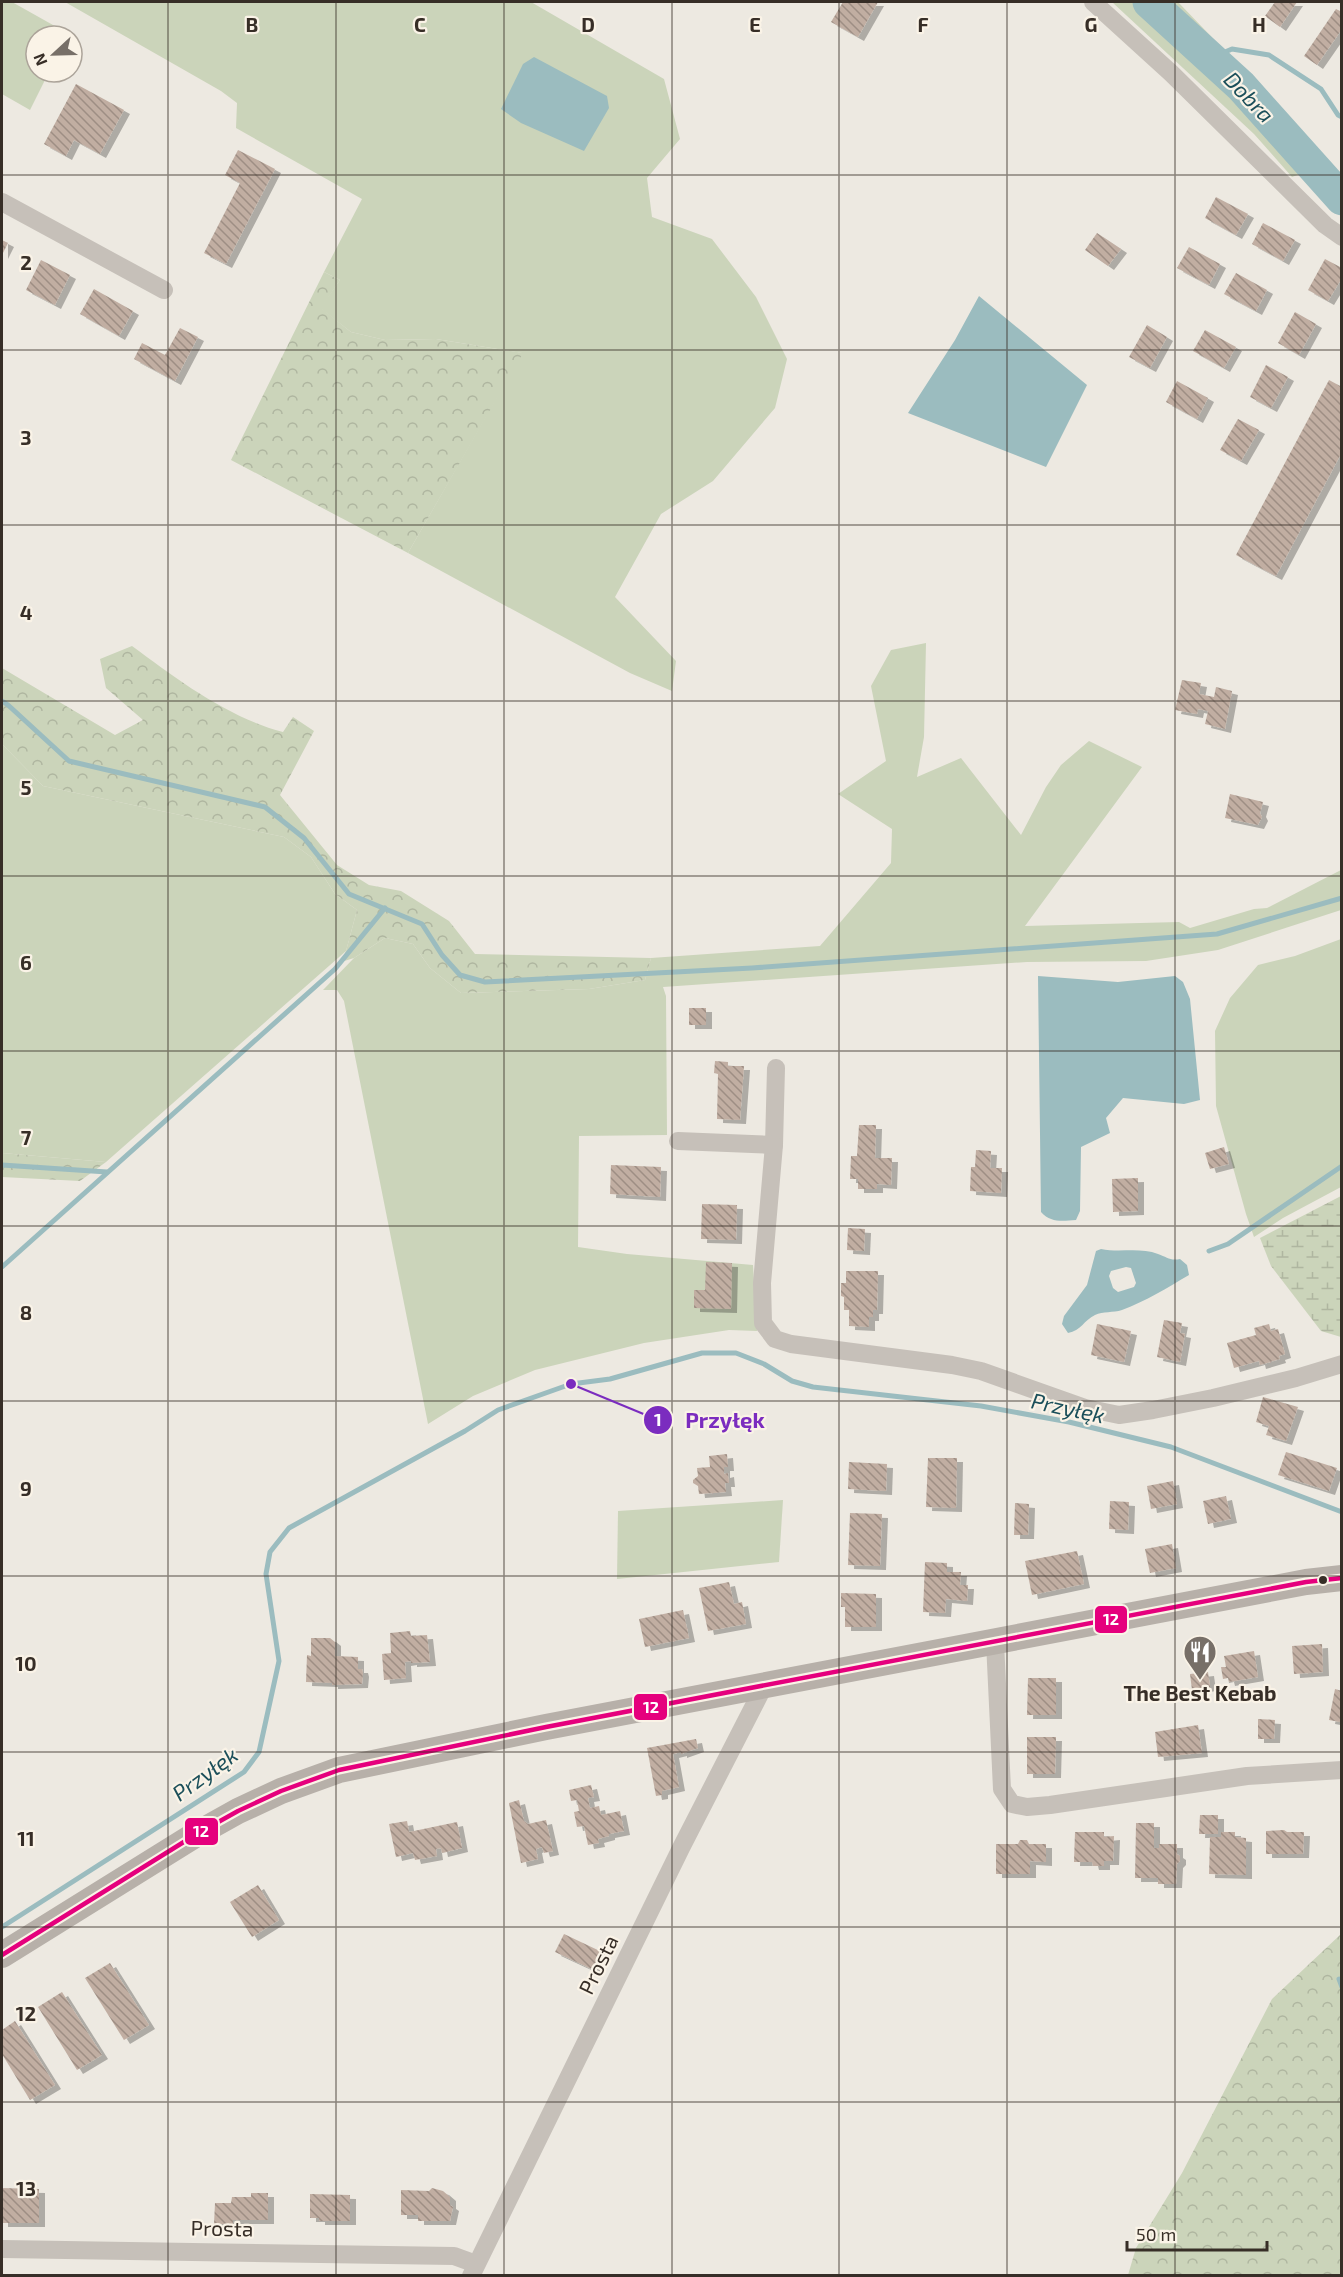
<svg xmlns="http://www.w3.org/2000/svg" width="1343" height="2277" font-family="'Exo 2',sans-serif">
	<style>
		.green { fill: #cbd4ba }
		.forest { fill: url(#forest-crowns) }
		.wetland { fill: url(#wetland-marsh) }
		.water { fill: #9bbcbf; fill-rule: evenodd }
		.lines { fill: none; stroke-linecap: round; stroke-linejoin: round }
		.stream { stroke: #9bbcbf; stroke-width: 5 }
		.river { stroke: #9bbcbf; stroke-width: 33 }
		.building { fill: url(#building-back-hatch); filter: url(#shadow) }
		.street { stroke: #c6c0b9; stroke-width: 18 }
		.secondary { stroke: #b7b0a9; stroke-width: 26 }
		.bus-1-casing { stroke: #faf3e7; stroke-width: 9 }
		.bus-1 { stroke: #e5007d; stroke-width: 4.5 }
		.grid { fill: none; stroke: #372e27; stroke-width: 1.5; stroke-opacity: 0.55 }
		.bus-dot { fill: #372e27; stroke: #faf3e7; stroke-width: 2 }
		.labels { text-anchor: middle; stroke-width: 4.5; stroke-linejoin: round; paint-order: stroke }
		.poi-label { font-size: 21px; font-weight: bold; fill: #372e27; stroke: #faf3e7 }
		.street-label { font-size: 21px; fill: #372e27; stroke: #faf3e7 }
		.water-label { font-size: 22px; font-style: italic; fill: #1b4f5a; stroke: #faf3e7 }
		.grid-label { font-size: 20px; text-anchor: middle; font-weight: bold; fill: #372e27; stroke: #faf3e7; stroke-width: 4.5; stroke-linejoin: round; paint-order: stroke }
		.leader { fill: none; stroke: #7b2cbf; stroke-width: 2 }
		.callout-dot { fill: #7b2cbf; stroke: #faf3e7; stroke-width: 2 }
		.mark-label { font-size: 18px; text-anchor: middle; font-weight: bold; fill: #fff }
		.callout-label { font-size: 22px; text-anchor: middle; font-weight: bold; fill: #7b2cbf; stroke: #faf3e7; stroke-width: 4.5; stroke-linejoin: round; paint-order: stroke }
		.line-badge { stroke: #faf3e7; stroke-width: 2 }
		.badge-label { font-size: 16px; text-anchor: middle; font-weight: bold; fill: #fff }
	</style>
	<defs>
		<pattern id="forest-crowns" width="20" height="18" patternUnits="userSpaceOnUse" patternTransform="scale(1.5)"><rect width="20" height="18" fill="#cbd4ba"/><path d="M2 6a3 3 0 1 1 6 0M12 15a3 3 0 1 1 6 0" fill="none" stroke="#afb6a0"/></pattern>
		<pattern id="wetland-marsh" width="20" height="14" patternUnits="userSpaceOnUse" patternTransform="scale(1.5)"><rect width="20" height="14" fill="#cbd4ba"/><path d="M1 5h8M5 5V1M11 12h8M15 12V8" fill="none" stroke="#afb6a0"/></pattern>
		<pattern id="building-back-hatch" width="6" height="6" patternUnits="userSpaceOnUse" patternTransform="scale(1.5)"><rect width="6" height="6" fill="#c1aea2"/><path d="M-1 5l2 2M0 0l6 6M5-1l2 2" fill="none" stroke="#9e8e84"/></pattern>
		<filter id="shadow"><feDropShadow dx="6" dy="4" stdDeviation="0" flood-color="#0004"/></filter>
	</defs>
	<rect width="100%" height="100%" fill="#ede9e1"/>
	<g class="green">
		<path d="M2,2H12L69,34L68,36H36V72H49L30,110L2,94Z"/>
		<path d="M65,2H531L664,79L680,139L647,178L652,217L712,239L756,297L787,359L775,408L713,481L661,514L615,597L676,661L672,691L630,673L408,553L522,353L436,339L385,340L351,332L320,308L340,280L324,272L362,199L236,128L237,103L221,91Z"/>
		<path d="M1112,2H1178L1306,135L1330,163L1292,177L1254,134Z"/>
		<path d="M926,643L924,737L917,777L961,758L1021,835L1046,787L1061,765L1089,741L1142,767L1025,926L1179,922L1190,928L1254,909L1267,908L1341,870V910L1218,950L1146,961L1027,962L663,987L666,996L667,1135L579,1136L578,1247L627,1254L753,1265L757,1331L729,1330L644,1343L535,1370L473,1396L428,1424L344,1001L337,990H323L354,958L385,938L413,944L430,968L461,993L589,989L645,980L651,958L820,946L891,863L892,829L838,794L886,761L871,686L891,650Z"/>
		<path d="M2,744L43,786L284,837L311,857L335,894L357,910L346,951L106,1162L2,1153Z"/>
		<path d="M1341,939V1187L1283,1218L1254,1237L1246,1214L1216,1106L1215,1031L1230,998L1258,965L1295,956Z"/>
		<path d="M783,1500L779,1562L617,1579L618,1511Z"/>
	</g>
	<g class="forest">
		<path d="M324,272L340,280L321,308L351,332L385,340L436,339L523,353L408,553L231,460Z"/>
		<path d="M132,646C178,680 227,717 283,732L293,717L314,731L280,795L337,865L369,885L401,891L449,921L475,954L651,958L645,980L589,989L461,993L430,968L413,944L385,938L354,958L341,962L346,951L357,910L335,894L311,857L284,837L43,786L2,744V668L115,735L143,720L106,688L100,659Z"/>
		<path d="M2,1153L106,1162L80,1181L2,1177Z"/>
		<path d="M1341,1934V2275H1128L1136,2248L1182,2173L1272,1999Z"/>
	</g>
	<path class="wetland" d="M1341,1196V1337L1321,1331L1271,1266L1260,1238Z"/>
	<g class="water">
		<path d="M534,57L607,96L609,108L584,151L521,123L501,109L523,64Z"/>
		<path d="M979,296L1087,385L1046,467L908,413L955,340Z"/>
		<path d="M1038,976L1118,982L1175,976L1183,982L1190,999L1200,1100L1184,1104L1123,1098L1106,1118L1110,1133L1081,1147L1080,1211L1076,1220C1062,1221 1051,1223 1041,1212Z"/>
		<path d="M1101,1249C1119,1253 1140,1247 1158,1254C1167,1257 1170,1261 1180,1259L1187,1265L1189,1275C1167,1288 1146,1301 1122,1310C1113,1313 1103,1311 1095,1315C1084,1320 1081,1331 1068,1333L1062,1324L1064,1316L1087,1285L1096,1251ZM1126,1267L1131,1268L1136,1283L1134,1287L1118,1292L1113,1288L1109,1276L1111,1271Z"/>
	</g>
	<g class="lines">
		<g class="stream">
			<path d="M1211,58L1232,49L1269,55L1321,89L1338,115L1342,117"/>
			<path d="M2,701L8,705L69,761L265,807L304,838L349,894L422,924L442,955L460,975L485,982L752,968L1217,934L1342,898"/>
			<path d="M2,1165L107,1172"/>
			<path d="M1209,1251L1228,1244L1342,1166"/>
			<path d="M2,1267L335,969L385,908"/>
			<path d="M2,1927L244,1772L259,1752L279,1661L266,1574L270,1552L289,1528L465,1431L498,1410L571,1384L610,1379L702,1353H736L764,1364L792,1381L813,1387L981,1406L1069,1422L1171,1447L1342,1512"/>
			<path d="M1339,1979L1342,1987"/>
		</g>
		<path class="river" d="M1149,2L1241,86L1342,199"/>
	</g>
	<g class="building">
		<path d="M843,2H878L858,37L831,22Z"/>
		<path d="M1275,2H1297L1280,27L1265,16Z"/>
		<path d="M1336,9L1342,12V29L1317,65L1304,56Z"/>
		<path d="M76,84L124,110L100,154L74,140L66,156L44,144Z"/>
		<path d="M238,150L275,169L226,264L204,253L240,183L225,175Z"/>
		<path d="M1216,197L1248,214L1236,235L1205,218Z"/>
		<path d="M1263,223L1295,240L1283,261L1252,244Z"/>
		<path d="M1097,233L1121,249L1108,266L1085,250Z"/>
		<path d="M2,240L8,243L2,255Z"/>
		<path d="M1189,247L1220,264L1209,285L1177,268Z"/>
		<path d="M1325,259L1342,268V278L1328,301L1308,290Z"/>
		<path d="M41,260L70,275L55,305L26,290Z"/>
		<path d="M1236,273L1267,290L1256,311L1224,294Z"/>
		<path d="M94,289L133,311L119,336L80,314Z"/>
		<path d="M1295,312L1316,324L1299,355L1278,343Z"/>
		<path d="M1147,325L1167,337L1150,368L1129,357Z"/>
		<path d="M180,328L198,337L175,381L134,359L142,343L165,355Z"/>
		<path d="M1205,330L1236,347L1224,368L1193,351Z"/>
		<path d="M1266,365L1288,377L1271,408L1250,397Z"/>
		<path d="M1329,380L1342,387V452L1276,576L1236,555Z"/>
		<path d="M1177,381L1208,398L1197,419L1166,402Z"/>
		<path d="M1238,419L1259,430L1241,461L1220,450Z"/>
		<path d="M1182,680L1201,683L1199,694L1214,697L1216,687L1232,691L1225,729L1205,724L1208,711L1198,709L1197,714L1175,710Z"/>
		<path d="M1230,794L1263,802L1260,813L1262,817L1258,825L1225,818Z"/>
		<rect x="689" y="1008" width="17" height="17"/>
		<path d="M715,1061L728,1062V1066H744L740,1120L717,1119L718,1074L714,1073Z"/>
		<path d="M859,1125H876L875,1158H892L891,1185L877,1184V1189H858V1179H850L851,1156H857Z"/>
		<path d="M1224,1147L1229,1164L1210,1169L1205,1153Z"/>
		<path d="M976,1150L991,1151L990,1168H1002L1001,1193L970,1191L971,1167H975Z"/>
		<path d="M611,1165L661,1167L660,1197L610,1194Z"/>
		<path d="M1138,1178V1211L1113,1212L1112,1179Z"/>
		<path d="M702,1204L737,1205L736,1240L701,1239Z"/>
		<path d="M848,1228L865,1229L864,1251L847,1250Z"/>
		<path d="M706,1262L732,1263L731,1309L694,1308V1290H705Z"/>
		<path d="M846,1271H878L877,1310H873V1317H869V1327L849,1326V1310H844V1297L841,1296V1283H846Z"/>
		<path d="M1164,1320L1182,1323L1180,1333L1185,1334L1180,1362L1157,1357Z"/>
		<path d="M1097,1324L1131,1331L1124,1362L1091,1355Z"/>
		<path d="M1269,1324L1271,1331L1278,1329L1285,1354L1279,1356L1280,1359L1260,1365L1259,1361L1234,1368L1227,1343L1256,1335L1254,1328Z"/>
		<path d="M1263,1397L1298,1407L1286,1441L1266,1435L1269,1426L1256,1422Z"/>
		<path d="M1286,1452L1337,1468L1329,1491L1278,1475Z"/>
		<path d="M727,1454L728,1467H724V1474L728,1473L729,1483H725L726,1492L699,1494L698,1486L693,1483V1480L698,1476L697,1468L710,1467L709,1456Z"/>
		<path d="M928,1458H957L956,1508L926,1507Z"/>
		<path d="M849,1462L887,1464L886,1491L848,1489Z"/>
		<path d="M1173,1481L1177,1504L1151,1509L1147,1486Z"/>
		<path d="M1226,1496L1231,1519L1208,1524L1203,1501Z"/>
		<path d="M1110,1501L1129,1502L1128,1530L1109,1529Z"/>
		<path d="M1015,1503L1029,1504L1028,1535H1014Z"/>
		<path d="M850,1513L882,1514L880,1566L848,1565Z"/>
		<path d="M1172,1544L1176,1568L1150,1573L1145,1549Z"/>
		<path d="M1077,1551L1084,1584L1032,1595L1025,1561Z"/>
		<path d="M925,1562L947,1563V1572H961L960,1585H968L967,1601L946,1599L945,1613L923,1612Z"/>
		<path d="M729,1582L734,1604L742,1602L746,1624L708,1631L699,1588Z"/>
		<path d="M841,1593L876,1594V1627H845V1607H841Z"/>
		<path d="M683,1610L689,1638L645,1647L639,1619Z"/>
		<path d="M410,1631L411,1636L427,1635L430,1662L411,1663V1661L405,1662L406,1678L384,1680L382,1654L391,1653L390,1633Z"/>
		<path d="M311,1638H330L335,1642V1656L358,1657V1669H362L363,1673L362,1684L332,1685V1683L306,1682L307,1655L311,1656Z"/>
		<path d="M1322,1644L1323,1672L1294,1674L1292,1646Z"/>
		<path d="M1254,1651L1258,1677L1229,1682L1228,1678L1223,1679L1221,1667H1226L1224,1656Z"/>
		<path d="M1208,1672L1210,1687L1192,1690L1190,1674Z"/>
		<path d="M1028,1678H1056V1715H1027Z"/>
		<path d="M1335,1689L1342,1691L1340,1722L1329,1720Z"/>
		<path d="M1258,1719L1275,1720L1274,1739H1258Z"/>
		<path d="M1198,1725L1202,1753L1158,1757L1155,1732Z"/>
		<path d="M1027,1737H1056L1055,1774H1027Z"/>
		<path d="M696,1739L698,1748L681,1754V1752L673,1754L679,1787L662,1791V1795L656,1796L647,1748Z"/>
		<path d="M591,1785L594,1797L588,1798L590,1808L599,1806L601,1815L620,1811L624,1831L609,1834V1836L598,1839L599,1843L588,1845L584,1826L577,1827L574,1812L579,1811L577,1800L571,1801L569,1790Z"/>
		<path d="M519,1800L524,1821L528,1824L546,1820L553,1851L544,1853L542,1847L536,1849L538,1859L521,1863L509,1803Z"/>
		<path d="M1200,1815H1218V1834H1199Z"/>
		<path d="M407,1821L409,1832L457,1822L462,1848L442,1853L441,1848L436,1849L437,1856L415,1860L413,1853L396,1857L389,1824Z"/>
		<path d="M1136,1823H1154V1848H1159V1844H1177V1854L1180,1856V1861L1177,1864L1176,1884H1158V1878H1135Z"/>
		<path d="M1284,1830L1287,1832H1304L1303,1854H1266V1831Z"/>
		<path d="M1075,1832H1104V1837L1114,1836L1113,1861H1104V1866H1093L1092,1862H1074Z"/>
		<path d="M1221,1832H1235V1837L1246,1838V1875L1209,1874L1210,1837H1221Z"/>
		<path d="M1020,1840H1027L1029,1844H1046V1862L1030,1861V1874H996V1844H1018Z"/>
		<path d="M258,1885L279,1920L252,1937L230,1902Z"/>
		<path d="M564,1934L604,1953L596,1971L555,1952Z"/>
		<path d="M110,1963L149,2025L124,2040L85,1978Z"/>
		<path d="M62,1992L102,2055L77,2070L38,2007Z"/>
		<path d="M15,2021L55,2085L30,2100L2,2054V2030Z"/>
		<path d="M2,2188L39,2189V2223H2Z"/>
		<path d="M432,2188L443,2191L450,2197V2205L453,2207L450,2221H418V2215H401V2190L429,2191Z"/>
		<path d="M251,2193H268V2220H233V2224H214L215,2203H231L232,2197H251Z"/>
		<path d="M310,2194L350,2195V2221H319V2218H310Z"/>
	</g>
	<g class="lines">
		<g class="street">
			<path d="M1093,2L1171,73L1325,225L1342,237"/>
			<path d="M2,202L164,290"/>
			<path d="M776,1068L774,1145L762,1283L763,1323L775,1339L791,1344L952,1365L981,1371L1085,1408L1119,1415L1153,1410L1213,1398L1296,1378L1342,1364"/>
			<path d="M678,1141L774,1145"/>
			<path d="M995,1642L1002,1789L1012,1804L1027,1807L1050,1805L1247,1776L1342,1770"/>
			<path d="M2,2249L454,2256L476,2264"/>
			<path d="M471,2276L681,1848L764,1686"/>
		</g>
		<path class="secondary" d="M2,1955L195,1835L238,1811L281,1791L339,1770L546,1727L1306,1582L1342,1578"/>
		<g class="bus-1-casing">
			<path id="bus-1" d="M2,1955L195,1835L238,1811L281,1791L339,1770L546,1727L1306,1582L1342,1578"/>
		</g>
		<use href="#bus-1" class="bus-1"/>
	</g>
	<path class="grid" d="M168,2V2276M336,2V2276M504,2V2276M672,2V2276M839,2V2276M1007,2V2276M1175,2V2276M2,175H1342M2,350H1342M2,525H1342M2,701H1342M2,876H1342M2,1051H1342M2,1226H1342M2,1401H1342M2,1576H1342M2,1752H1342M2,1927H1342M2,2102H1342"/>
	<defs>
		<g id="restaurant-pin" transform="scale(1.725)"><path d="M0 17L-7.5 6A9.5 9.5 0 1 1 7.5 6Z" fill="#776f68" stroke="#faf3e7"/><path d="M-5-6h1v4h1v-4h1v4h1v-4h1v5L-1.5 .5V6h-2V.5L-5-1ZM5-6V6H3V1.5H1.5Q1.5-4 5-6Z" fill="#fff"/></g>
	</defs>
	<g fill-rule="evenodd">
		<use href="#restaurant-pin" x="1200" y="1652"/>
	</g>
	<circle class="bus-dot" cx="1323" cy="1580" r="5"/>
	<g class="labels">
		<g class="poi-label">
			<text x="1200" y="1701">The Best Kebab</text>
		</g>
		<g class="street-label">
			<text transform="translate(599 1965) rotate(-64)" y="7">Prosta</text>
			<text transform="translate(222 2229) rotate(1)" y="7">Prosta</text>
		</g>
		<g class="water-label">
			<text transform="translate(1249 97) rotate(46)" y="8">Dobra</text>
			<text transform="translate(1068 1408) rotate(12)" y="8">Przyłęk</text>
			<text transform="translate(205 1774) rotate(-36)" y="8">Przyłęk</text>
		</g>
	</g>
	<g class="grid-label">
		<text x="252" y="32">B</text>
		<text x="420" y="32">C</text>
		<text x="588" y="32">D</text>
		<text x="755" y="32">E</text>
		<text x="923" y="32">F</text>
		<text x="1091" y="32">G</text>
		<text x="1259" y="32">H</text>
		<text x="26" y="270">2</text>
		<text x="26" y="445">3</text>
		<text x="26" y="620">4</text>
		<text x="26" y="795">5</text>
		<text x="26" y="970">6</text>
		<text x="26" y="1145">7</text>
		<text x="26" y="1320">8</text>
		<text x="26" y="1496">9</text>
		<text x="26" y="1671">10</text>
		<text x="26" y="1846">11</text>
		<text x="26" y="2021">12</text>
		<text x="26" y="2196">13</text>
	</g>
	<path class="leader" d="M571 1384L658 1420"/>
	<g class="callout-dot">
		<circle cx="571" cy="1384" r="6"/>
		<circle cx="658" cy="1420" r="15"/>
	</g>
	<g class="mark-label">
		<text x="658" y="1426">1</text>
	</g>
	<g class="callout-label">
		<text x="725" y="1428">Przyłęk</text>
	</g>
	<g class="line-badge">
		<rect x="1094" y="1605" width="34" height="29" rx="6" fill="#e5007d"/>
		<rect x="633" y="1693" width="35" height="28" rx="6" fill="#e5007d"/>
		<rect x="184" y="1817" width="35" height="29" rx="6" fill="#e5007d"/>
	</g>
	<g class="badge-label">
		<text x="1111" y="1625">12</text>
		<text x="651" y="1713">12</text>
		<text x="201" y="1837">12</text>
	</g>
	<rect width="1343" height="2277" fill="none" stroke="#372e27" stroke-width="6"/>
	<g transform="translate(54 54) rotate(248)"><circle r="28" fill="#faf3e7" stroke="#aca49a" stroke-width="1.5"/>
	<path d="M0-4.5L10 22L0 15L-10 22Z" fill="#776f68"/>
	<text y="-9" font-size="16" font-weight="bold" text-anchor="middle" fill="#372e27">N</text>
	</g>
	<path d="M1127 2241v9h140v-9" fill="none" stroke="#372e27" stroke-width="3"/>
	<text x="1136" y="2241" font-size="18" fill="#372e27" stroke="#faf3e7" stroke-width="4.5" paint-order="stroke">50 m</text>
</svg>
